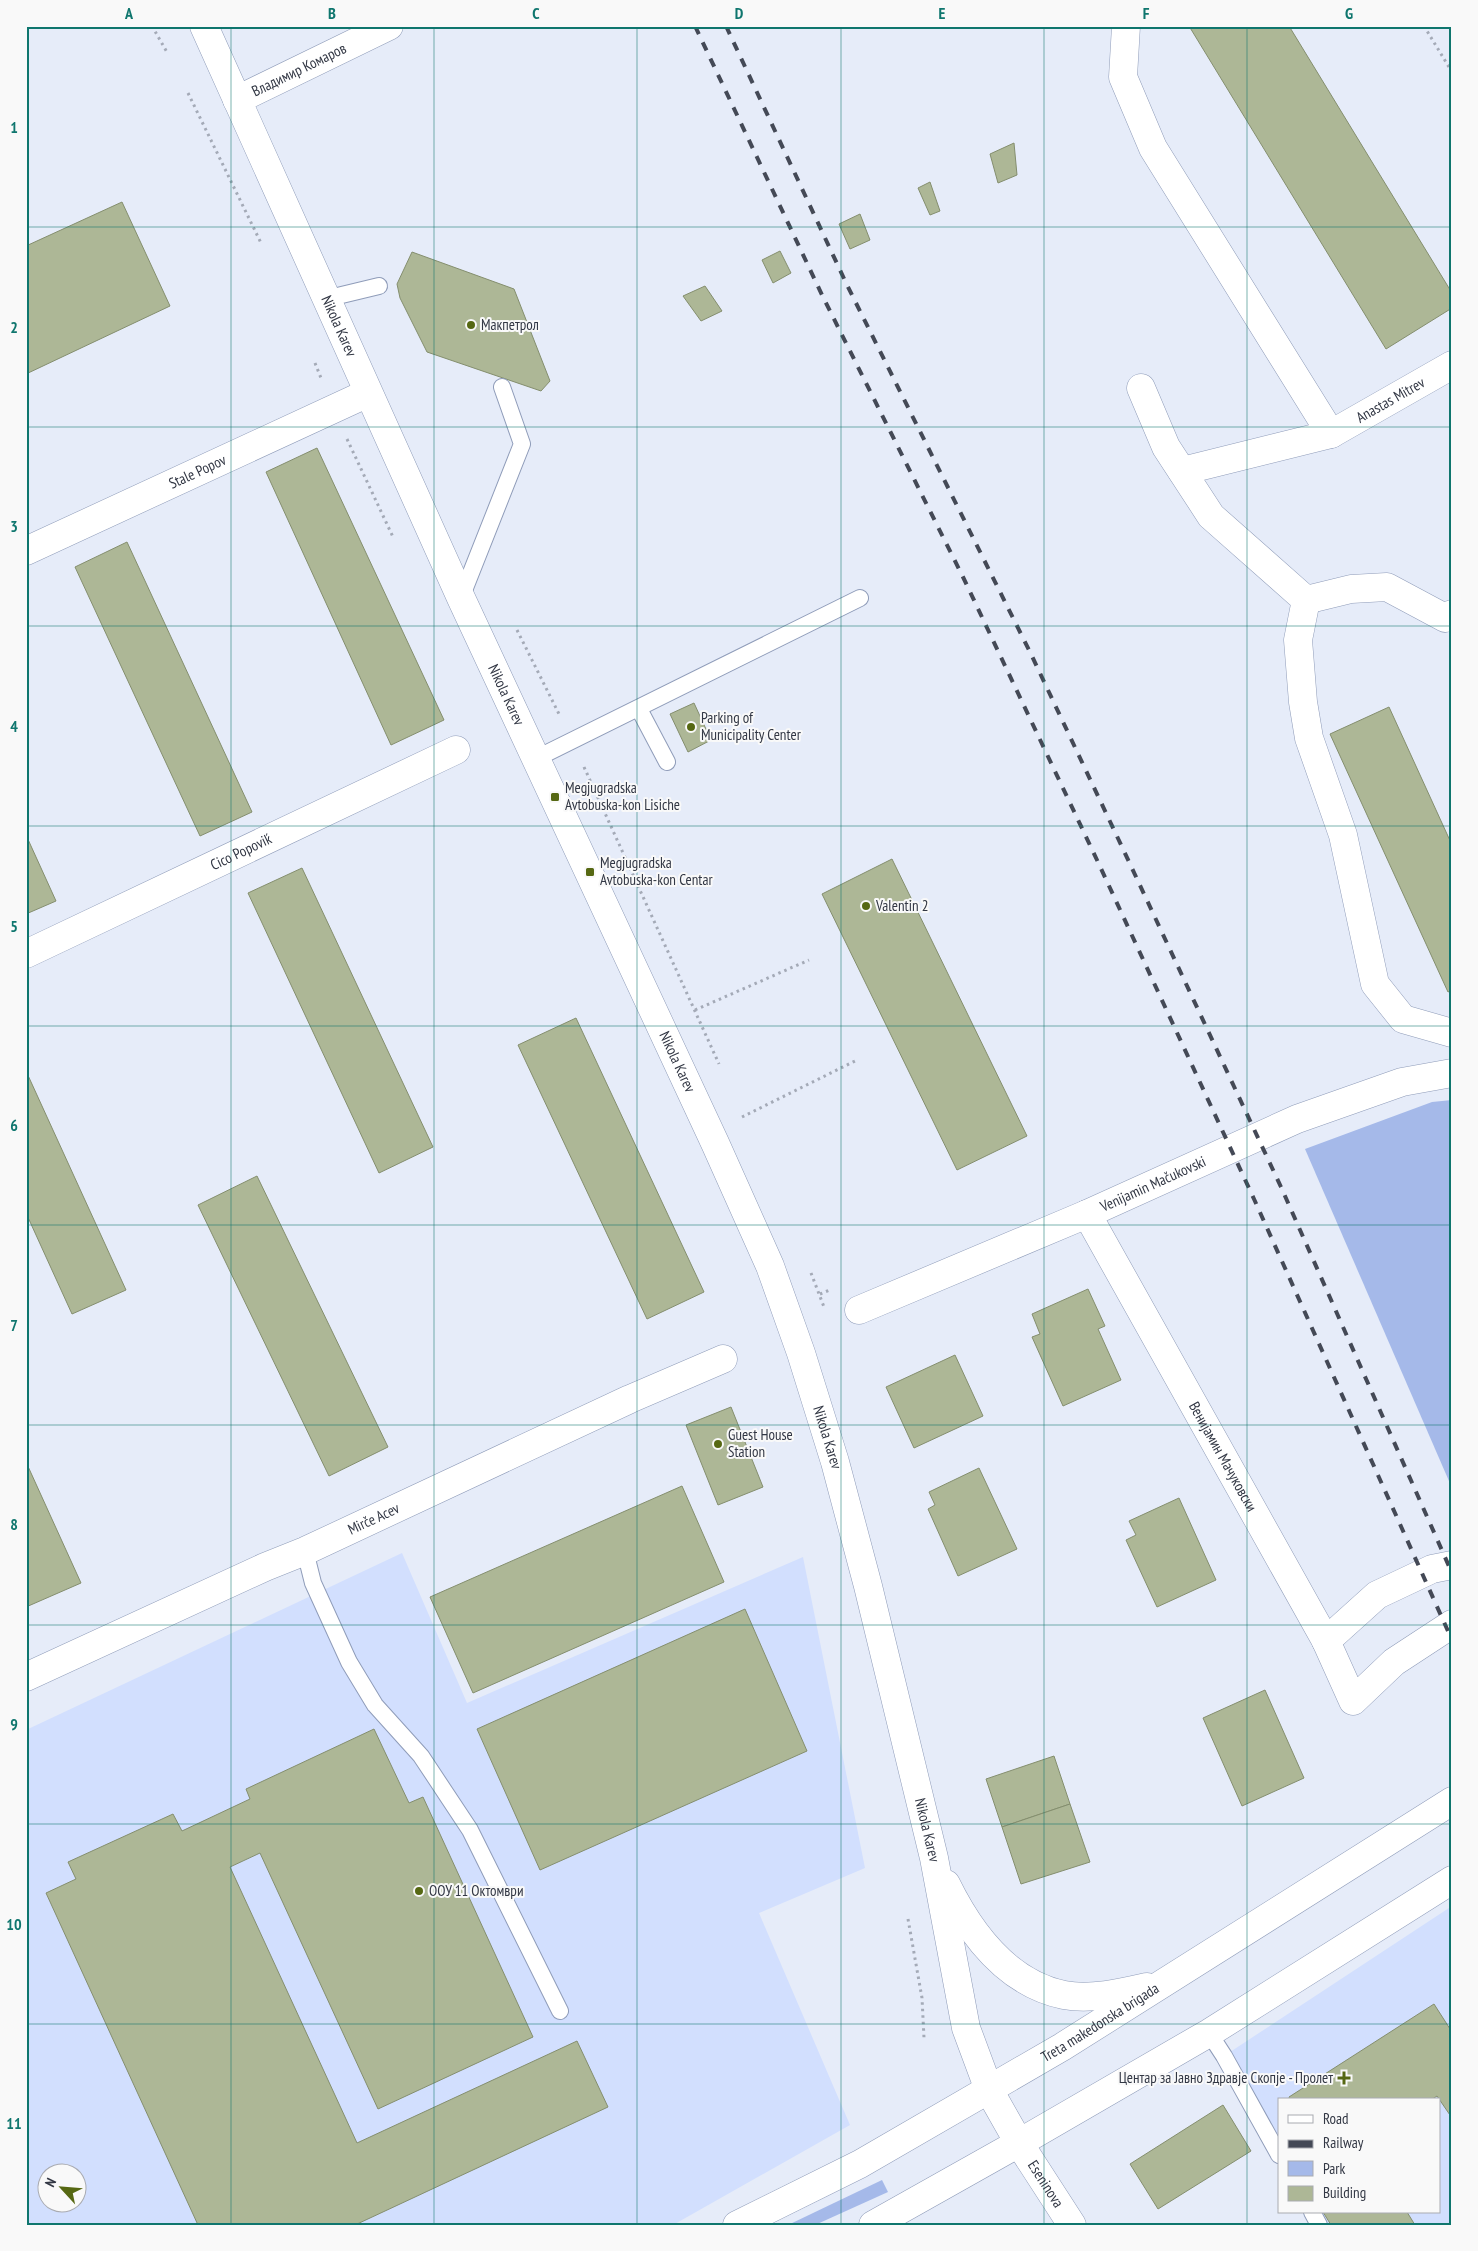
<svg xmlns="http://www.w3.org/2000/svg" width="1478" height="2251" font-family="'PT Sans Narrow',sans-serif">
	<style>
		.built { fill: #d2dffe; fill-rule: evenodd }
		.green { fill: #a5b9e9 }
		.building { fill: #adb796; stroke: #848e6e }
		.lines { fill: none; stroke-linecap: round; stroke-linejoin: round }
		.service-casing { stroke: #8f9cb9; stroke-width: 18 }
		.minor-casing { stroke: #8f9cb9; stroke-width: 29 }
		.tertiary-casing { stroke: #8f9cb9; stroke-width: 29 }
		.path { stroke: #a4aab7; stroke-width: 3; stroke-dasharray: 2.5 4; stroke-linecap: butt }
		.service { stroke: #fff; stroke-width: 16 }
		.minor { stroke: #fff; stroke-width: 28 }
		.tertiary { stroke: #fff; stroke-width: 28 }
		.rail { stroke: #444956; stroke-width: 4; stroke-dasharray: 9 9; stroke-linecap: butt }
		.grid { fill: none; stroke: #0f766e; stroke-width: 1; stroke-opacity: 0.55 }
		.poi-dot { fill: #566813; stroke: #f9f9f9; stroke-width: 2 }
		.labels { text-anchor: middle; stroke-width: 4; stroke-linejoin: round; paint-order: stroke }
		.street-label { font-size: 15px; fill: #323744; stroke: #f9f9f9 }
		.poi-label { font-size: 15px; fill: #323744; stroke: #f9f9f9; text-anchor: start }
		.neatline { fill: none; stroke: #0f766e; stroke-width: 2 }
		.grid-label { font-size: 16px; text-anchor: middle; font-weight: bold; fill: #0f766e }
	</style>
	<rect width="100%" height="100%" fill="#e6ecf9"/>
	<g class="built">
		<path d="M402,1553L467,1703L803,1557L865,1868L759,1913L850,2125L673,2225H26V1730ZM48,2174H78V2204H48Z"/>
		<path d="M1452,1906V2225H1319L1312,2212H1439V2100H1279V2155L1224,2056Z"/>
	</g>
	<g class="green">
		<path d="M1452,1100V1488L1305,1149L1432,1102Z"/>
		<path d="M882,2180L888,2192L815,2225H788Z"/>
	</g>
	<g class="building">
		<path d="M1189,26H1289L1452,293V308L1386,349Z"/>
		<path d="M1014,143L1017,175L998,183L990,154Z"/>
		<path d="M930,182L940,211L930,215L918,188Z"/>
		<path d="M122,202L170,306L26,374V246Z"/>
		<path d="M860,214L870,240L850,249L839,224Z"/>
		<path d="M780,251L791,273L773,283L762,260Z"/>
		<path d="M412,252L514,289L550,381L541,391L427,352L400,298L397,284Z"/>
		<path d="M705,286L722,311L701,321L683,296Z"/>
		<path d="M317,448L444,720L391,745L266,472Z"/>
		<path d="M127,542L252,812L200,836L75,567Z"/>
		<path d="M694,703L711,740L688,752L670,714Z"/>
		<path d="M1389,707L1452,845V990L1448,992L1330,734Z"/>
		<path d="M26,835L56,901L26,914Z"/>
		<path d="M892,859L1027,1136L957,1170L822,894Z"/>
		<path d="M302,868L433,1147L379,1173L248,893Z"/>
		<path d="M576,1018L704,1292L647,1319L518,1045Z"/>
		<path d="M26,1071L126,1290L72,1314L26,1213Z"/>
		<path d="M257,1176L388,1447L329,1476L198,1205Z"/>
		<path d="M1088,1289L1105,1326L1098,1329L1121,1380L1063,1406L1032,1337L1040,1334L1032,1314Z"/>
		<path d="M955,1355L983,1416L914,1448L886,1387Z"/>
		<path d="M731,1407L763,1487L718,1505L686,1425Z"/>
		<path d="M26,1462L81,1583L26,1607Z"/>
		<path d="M979,1468L1017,1549L958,1576L928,1509L935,1505L929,1492Z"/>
		<path d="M682,1486L724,1582L473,1693L430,1597Z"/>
		<path d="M1179,1498L1216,1580L1157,1607L1126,1540L1136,1535L1129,1521Z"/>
		<path d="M745,1609L807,1751L540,1870L477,1729Z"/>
		<path d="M1265,1690L1304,1778L1242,1806L1203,1718Z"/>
		<path d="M374,1729L409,1803L423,1797L533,2037L378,2109L260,1853L230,1867L357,2143L577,2041L608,2107L355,2225H198L46,1893L76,1879L68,1862L173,1814L182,1831L250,1799L246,1789Z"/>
		<path d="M1054,1756L1070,1804L1002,1827L986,1779Z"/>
		<path d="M1070,1804L1090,1862L1021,1884L1002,1827Z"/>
		<path d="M1434,2004L1452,2032V2118L1437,2096L1431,2100H1290L1289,2097Z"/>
		<path d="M1223,2105L1251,2151L1158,2209L1130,2164Z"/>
		<path d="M1323,2212H1407L1415,2225H1331Z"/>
	</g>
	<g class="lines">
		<g class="service-casing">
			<g id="service">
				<path d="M325,299L379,286"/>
				<path d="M461,598L522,444L502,387"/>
				<path d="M639,709L667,762"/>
				<path d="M537,758L860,598"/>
				<path d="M305,1551L313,1583L349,1662L375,1705L421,1756L470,1830L560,2011"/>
				<path d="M1209,2033L1224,2056L1279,2155"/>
				<path d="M1312,2212L1319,2225"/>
			</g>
		</g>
		<g class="minor-casing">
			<g id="minor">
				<path d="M1126,26L1123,77L1153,148L1331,434"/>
				<path d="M1141,388L1166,447L1211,516L1306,600L1298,640L1303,702L1309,738L1343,835L1375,984L1403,1019L1452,1033"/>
				<path id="s1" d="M1182,471L1331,434L1452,365"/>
				<path id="s2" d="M26,551L368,393"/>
				<path d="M1306,600L1351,589L1387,587L1445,618L1452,614"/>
				<path id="s3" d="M26,954L456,750"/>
				<path id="s4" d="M1087,1214L1326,1641L1353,1701L1394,1662L1452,1624"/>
				<path id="s5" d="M859,1310L1087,1214L1297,1119L1402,1082L1452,1073"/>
				<path d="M1326,1641L1377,1595L1432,1569L1452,1565"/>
				<path id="s6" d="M26,1677L265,1567L305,1551L630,1399L723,1359"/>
				<path id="s7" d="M1019,2143L1072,2225"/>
			</g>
		</g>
		<g class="tertiary-casing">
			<g id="tertiary">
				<path id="s8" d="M204,26L461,598L715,1143L770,1266L801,1353L835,1462L868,1586L934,1858L966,2028L989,2090L1019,2143"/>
				<path id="s9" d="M237,100L389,26"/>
				<path d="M946,1884C970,1933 1006,1983 1064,1995C1090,2000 1121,1993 1147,1987"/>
				<path id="s10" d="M737,2225L860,2164L1062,2047L1452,1801"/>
				<path d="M873,2225L1019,2143L1209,2033L1452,1880"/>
			</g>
		</g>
		<g class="path">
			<path d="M152,26L168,54"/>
			<path d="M1424,26L1452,72"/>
			<path d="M188,93L261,243"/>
			<path d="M315,363L321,378"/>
			<path d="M347,439L393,537"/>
			<path d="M517,630L560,716"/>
			<path d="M584,767L719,1064"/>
			<path d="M695,1010L809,960"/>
			<path d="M742,1117L857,1060"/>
			<path d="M811,1273L824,1307"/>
			<path d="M820,1294L832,1289"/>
			<path d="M908,1919L922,1998L924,2038"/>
		</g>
		<use href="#service" class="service"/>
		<use href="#minor" class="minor"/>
		<use href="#tertiary" class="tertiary"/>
		<g class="rail">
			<path d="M695,26L823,297L963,577L1097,860L1254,1199L1452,1640"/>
			<path d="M726,26L847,285L1030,652L1123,849L1281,1187L1452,1573"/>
		</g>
	</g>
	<path class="grid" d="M231,26V2225M434,26V2225M637,26V2225M841,26V2225M1044,26V2225M1247,26V2225M26,227H1452M26,427H1452M26,626H1452M26,826H1452M26,1026H1452M26,1225H1452M26,1425H1452M26,1625H1452M26,1824H1452M26,2024H1452"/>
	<g class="poi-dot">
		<circle cx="471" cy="325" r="5"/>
		<circle cx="691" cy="727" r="5"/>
		<rect x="550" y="792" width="10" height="10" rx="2.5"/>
		<rect x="585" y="867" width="10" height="10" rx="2.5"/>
		<circle cx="866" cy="906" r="5"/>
		<circle cx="718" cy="1444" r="5"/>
		<circle cx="419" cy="1891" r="5"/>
		<path d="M1341.5 2070.5h5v5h5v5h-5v5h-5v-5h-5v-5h5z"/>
	</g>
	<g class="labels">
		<g class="street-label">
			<text dy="5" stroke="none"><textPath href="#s9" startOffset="69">Владимир Комаров</textPath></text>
			<text dy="5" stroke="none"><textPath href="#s8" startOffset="329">Nikola Karev</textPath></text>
			<text dy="5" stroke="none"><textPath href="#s1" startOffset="222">Anastas Mitrev</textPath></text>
			<text dy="5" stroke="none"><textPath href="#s2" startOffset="189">Stale Popov</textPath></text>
			<text dy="5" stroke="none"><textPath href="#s8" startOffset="734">Nikola Karev</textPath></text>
			<text dy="5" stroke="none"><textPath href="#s3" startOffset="238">Cico Popoviḱ</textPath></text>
			<text dy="5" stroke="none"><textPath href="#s8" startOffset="1139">Nikola Karev</textPath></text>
			<text dy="5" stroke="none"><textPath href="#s5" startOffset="320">Venijamin Mačukovski</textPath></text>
			<text dy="5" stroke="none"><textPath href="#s8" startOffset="1544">Nikola Karev</textPath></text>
			<text dy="5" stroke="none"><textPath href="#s4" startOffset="278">Венијамин Мачуковски</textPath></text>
			<text dy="5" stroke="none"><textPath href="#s6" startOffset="382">Mirče Acev</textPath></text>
			<text dy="5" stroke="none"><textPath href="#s8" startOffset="1949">Nikola Karev</textPath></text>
			<text dy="5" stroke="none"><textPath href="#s10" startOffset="416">Treta makedonska brigada</textPath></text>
			<text dy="5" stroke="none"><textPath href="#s7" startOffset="49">Eseninova</textPath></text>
		</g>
		<g class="poi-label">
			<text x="481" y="330">Макпетрол</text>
			<text x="701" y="723">Parking of<tspan x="701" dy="17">Municipality Center</tspan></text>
			<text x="565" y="793">Megjugradska<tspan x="565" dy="17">Avtobuska-kon Lisiche</tspan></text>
			<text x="600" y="868">Megjugradska<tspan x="600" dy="17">Avtobuska-kon Centar</tspan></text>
			<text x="876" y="911">Valentin 2</text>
			<text x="728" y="1440">Guest House<tspan x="728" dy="17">Station</tspan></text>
			<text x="429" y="1896">ООУ 11 Октомври</text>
			<text x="1333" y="2083" text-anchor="end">Центар за Јавно Здравје Скопје - Пролет</text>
		</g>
	</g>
	<rect width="1478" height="2251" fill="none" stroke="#f9f9f9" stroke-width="55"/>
	<rect x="1278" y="2098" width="162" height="115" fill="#f9f9f9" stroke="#a9abb1"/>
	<rect x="1288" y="2115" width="25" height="8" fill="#ffffff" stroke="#a9abb1"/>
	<text x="1323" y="2124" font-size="15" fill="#323744">Road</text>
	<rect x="1288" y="2140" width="25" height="8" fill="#444956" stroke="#a9abb1"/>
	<text x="1323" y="2148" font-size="15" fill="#323744">Railway</text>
	<rect x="1288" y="2161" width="25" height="15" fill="#a5b9e9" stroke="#a9abb1"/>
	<text x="1323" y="2174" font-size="15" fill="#323744">Park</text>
	<rect x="1288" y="2186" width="25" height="15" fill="#adb796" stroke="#a9abb1"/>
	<text x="1323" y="2198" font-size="15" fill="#323744">Building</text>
	<g transform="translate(62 2188) rotate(296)"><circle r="24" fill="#f9f9f9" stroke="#a9abb1"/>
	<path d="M0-4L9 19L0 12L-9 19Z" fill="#566813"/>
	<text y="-8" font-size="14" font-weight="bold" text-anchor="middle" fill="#323744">N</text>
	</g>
	<rect x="28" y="28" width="1422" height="2196" class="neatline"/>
	<g class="grid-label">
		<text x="129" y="19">A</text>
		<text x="332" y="19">B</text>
		<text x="536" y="19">C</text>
		<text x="739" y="19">D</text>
		<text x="942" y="19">E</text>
		<text x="1146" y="19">F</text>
		<text x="1349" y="19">G</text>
		<text x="14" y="133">1</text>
		<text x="14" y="333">2</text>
		<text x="14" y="532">3</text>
		<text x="14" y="732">4</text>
		<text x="14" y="932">5</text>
		<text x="14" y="1131">6</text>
		<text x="14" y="1331">7</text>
		<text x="14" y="1530">8</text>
		<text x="14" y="1730">9</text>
		<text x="14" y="1930">10</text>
		<text x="14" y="2129">11</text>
	</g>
</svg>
